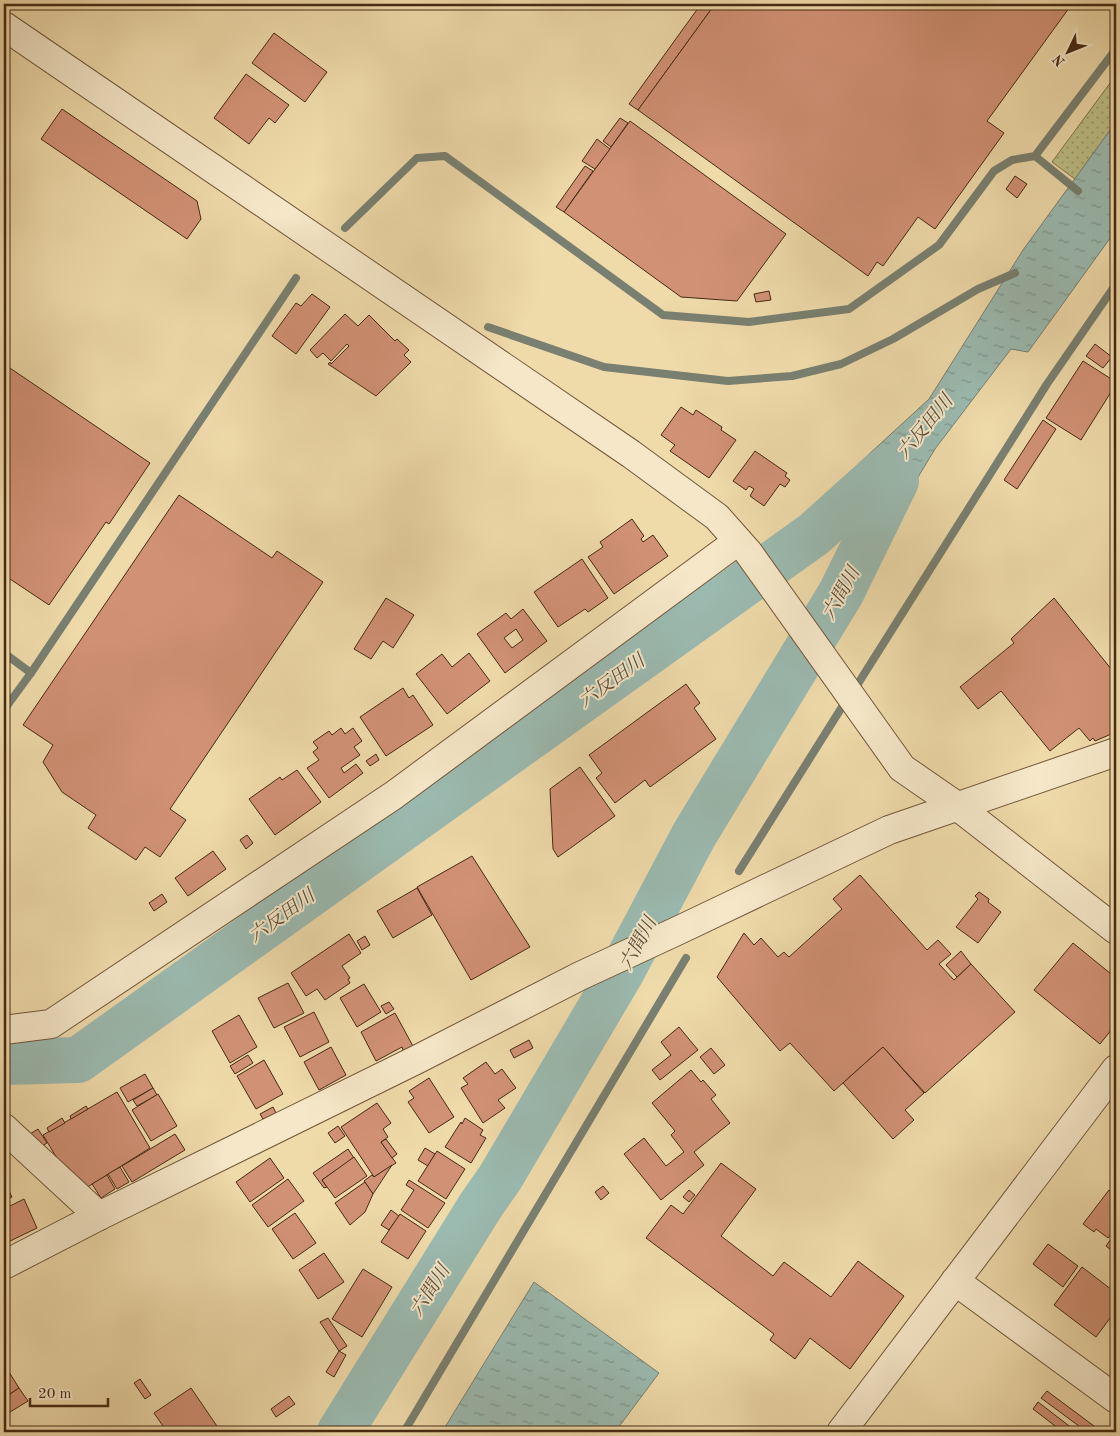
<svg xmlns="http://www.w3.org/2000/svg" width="1120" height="1436" font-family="'Old Standard TT','Noto Serif JP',serif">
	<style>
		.grass { fill: url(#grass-dots); stroke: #82744c }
		.water { fill: url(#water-ripples); stroke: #798071 }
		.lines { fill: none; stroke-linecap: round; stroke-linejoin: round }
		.stream { stroke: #798071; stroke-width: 8 }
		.river { stroke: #9bbab0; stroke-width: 46 }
		.building { fill: #d19175; stroke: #472a13; fill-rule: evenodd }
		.minor-casing { stroke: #715639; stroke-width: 30 }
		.minor { stroke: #f5e7c8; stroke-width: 28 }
		.labels { text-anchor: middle; stroke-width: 4; stroke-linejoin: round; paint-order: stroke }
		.water-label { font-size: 19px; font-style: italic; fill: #5c4e3a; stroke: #f5e7c8 }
	</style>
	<defs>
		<pattern id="grass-dots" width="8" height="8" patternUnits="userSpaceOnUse" patternTransform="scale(1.25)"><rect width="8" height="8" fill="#bdbe86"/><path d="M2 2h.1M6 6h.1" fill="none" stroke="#9b9b6c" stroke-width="1.8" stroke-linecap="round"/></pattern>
		<pattern id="water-ripples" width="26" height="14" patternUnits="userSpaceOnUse" patternTransform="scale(1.25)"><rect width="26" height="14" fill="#9bbab0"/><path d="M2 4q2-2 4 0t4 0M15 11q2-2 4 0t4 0" fill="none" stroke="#80978e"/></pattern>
	</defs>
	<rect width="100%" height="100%" fill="#efdaaa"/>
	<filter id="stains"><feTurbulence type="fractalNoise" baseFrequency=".004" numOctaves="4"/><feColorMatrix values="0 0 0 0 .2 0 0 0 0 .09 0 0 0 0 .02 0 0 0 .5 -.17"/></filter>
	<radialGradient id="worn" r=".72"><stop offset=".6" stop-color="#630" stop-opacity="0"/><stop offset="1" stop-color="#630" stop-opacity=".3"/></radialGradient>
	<path class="grass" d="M1116,75V122L1075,179L1052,162Z"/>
	<g class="water">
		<path d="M1116,122V230L1028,352L1011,349L935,449L877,545L817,502L929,399L1023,250Z"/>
		<path d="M534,1282L659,1373L615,1432H442Z"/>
	</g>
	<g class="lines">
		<g class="stream">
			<path d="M1035,156L1078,191"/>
			<path d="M345,228L417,158L445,156L663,315L749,322L849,309L939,245L994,171L1012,160L1035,156L1116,49"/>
			<path d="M488,327L604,367L728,381L792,376L841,364L893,339L978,289L1015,273"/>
			<path d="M4,653L31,673L296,278"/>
			<path d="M854,690L1047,384L1116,284"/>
			<path d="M4,710L31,673"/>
			<path d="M739,871L847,699"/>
			<path d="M404,1432L686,958"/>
		</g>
		<g class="river">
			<path d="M4,1062L78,1060L814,534L883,472"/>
			<path d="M340,1432L481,1205L500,1178L622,971L694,835L841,593L896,481"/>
		</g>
	</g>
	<g class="building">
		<path d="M701,4H715L638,110L629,104Z"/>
		<path d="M715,4H1072L987,121L1004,133L935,229L918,217L883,266L877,262L868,276L638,110Z"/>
		<path d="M274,33L327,72L305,102L252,63Z"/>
		<path d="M246,74L289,105L275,123L269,118L249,144L214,118Z"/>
		<path d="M62,109L197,201L201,219L187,239L41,139Z"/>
		<path d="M620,118L628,123L611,147L603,141Z"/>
		<path d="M630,121L786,234L737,301L681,297L564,212Z"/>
		<path d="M597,139L610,149L595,169L582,161Z"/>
		<path d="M585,166L593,171L564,212L556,207Z"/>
		<path d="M1015,176L1027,184L1017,198L1006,189Z"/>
		<path d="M769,291L771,300L756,302L754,294Z"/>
		<path d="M312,294L330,307L296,354L272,336L296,303L301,306Z"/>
		<path d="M345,314L358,326L369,315L395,341L397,339L409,350L404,355L411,362L376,396L328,364L330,362L331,364L349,346L347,344L331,361L323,353L317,358L310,350Z"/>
		<path d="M1095,344L1112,357L1103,368L1086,356Z"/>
		<path d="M1083,361L1116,382V384L1081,440L1046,418Z"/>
		<path d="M4,364L150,463L109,524L106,522L49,605L4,575Z"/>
		<path d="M681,407L693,415L696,410L722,427L721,430L736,440L709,478L670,451L675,445L661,435Z"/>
		<path d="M1043,420L1056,429L1017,489L1004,480Z"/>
		<path d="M755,451L787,473L785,476L790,480L785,487L780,484L764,506L750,496L754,489L749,486L746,490L733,481Z"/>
		<path d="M179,495L272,558L277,551L323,582L170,809L186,820L160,857L145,847L136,860L88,828L96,815L62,792L43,762L53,745L23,725Z"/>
		<path d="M632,519L644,536L641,539L643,542L653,535L668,556L614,594L588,557L603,547L600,542Z"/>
		<path d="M582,559L608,598L588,612L585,609L558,627L534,592Z"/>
		<path d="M386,598L414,615L393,648L383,641L371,659L354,649Z"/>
		<path d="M1054,598L1116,675V732L1095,741L1093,738L1090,741L1079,728L1050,751L1001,691L978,709L960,687L1014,643L1011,639Z"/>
		<path d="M523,609L547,641L505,673L477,634L506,613L511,619ZM516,629L523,640L512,648L504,638Z"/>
		<path d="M469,653L490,681L447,714L416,674L442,654L452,667Z"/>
		<path d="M686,684L700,703L694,708L716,739L650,787L645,780L615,803L596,778L602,773L589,755Z"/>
		<path d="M403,688L409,698L413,695L433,725L386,756L360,717Z"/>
		<path d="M341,728L345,734L353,728L362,741L354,747L360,755L341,768L344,773L356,764L363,773L329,798L307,768L319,760L313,752L318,748L313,742L329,731L332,735Z"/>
		<path d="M376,754L379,760L370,766L366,761Z"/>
		<path d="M580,767L615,816L558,857L553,849L550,789Z"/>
		<path d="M297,770L321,802L275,835L249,799L280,777L282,780Z"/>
		<path d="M247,835L253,843L246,849L240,840Z"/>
		<path d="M213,851L226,869L188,896L175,878Z"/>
		<path d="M472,856L530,947L471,980L417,887Z"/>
		<path d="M860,875L927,950L938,940L951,954L939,964L954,980L971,964L1015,1012L925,1093L883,1047L834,1091L790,1043L780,1051L717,977L744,933L754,945L761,938L778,957L784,952L789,957L842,909L833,899Z"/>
		<path d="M417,888L432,915L393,938L377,911Z"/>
		<path d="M979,892L989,899L988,902L1001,912L978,943L956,927L978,899L975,896Z"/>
		<path d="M162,894L167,902L154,911L149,903Z"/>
		<path d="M349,934L361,953L342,966L350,978L348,979L350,983L325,1000L317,989L306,996L291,973Z"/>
		<path d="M365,936L370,945L362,950L357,941Z"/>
		<path d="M1073,943L1116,978V1024L1100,1044L1034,990Z"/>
		<path d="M961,951L971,964L957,977L946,965Z"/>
		<path d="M288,983L304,1013L274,1028L258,998Z"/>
		<path d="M364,984L381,1012L357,1027L340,998Z"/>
		<path d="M389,1002L394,1009L386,1014L381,1006Z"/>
		<path d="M314,1012L329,1042L300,1057L284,1027Z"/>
		<path d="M395,1013L414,1048L404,1053L402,1047L376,1061L361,1032Z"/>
		<path d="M239,1015L257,1047L230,1063L212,1031Z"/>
		<path d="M679,1027L698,1050L660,1080L652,1070L671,1055L661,1042Z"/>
		<path d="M529,1040L533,1048L514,1058L510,1050Z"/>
		<path d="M331,1047L346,1075L319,1090L304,1062Z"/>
		<path d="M883,1047L924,1093L905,1110L914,1120L893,1139L843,1083Z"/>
		<path d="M711,1048L725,1065L714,1074L700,1057Z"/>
		<path d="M248,1055L253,1063L235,1074L230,1066Z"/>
		<path d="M264,1060L283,1094L256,1109L237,1076Z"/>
		<path d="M486,1062L495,1074L502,1069L516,1088L498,1100L505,1108L483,1123L461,1088L468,1084L463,1078Z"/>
		<path d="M691,1070L701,1082L703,1080L716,1095L711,1099L730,1123L694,1152L704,1165L661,1200L624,1154L644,1138L666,1166L684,1152L671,1135L675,1131L652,1103Z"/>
		<path d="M145,1074L153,1088L128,1102L120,1088Z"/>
		<path d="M429,1078L454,1117L429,1133L408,1102L414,1098L409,1091Z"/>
		<path d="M153,1088L157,1095L137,1106L133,1100Z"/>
		<path d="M117,1092L150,1148L86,1188L61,1165L43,1135Z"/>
		<path d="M158,1094L177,1126L151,1141L132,1110Z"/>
		<path d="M377,1103L391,1123L383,1129L388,1137L381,1142L396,1163L374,1177L341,1127Z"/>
		<path d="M86,1106L88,1109L71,1119L70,1116Z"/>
		<path d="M273,1107L276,1113L263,1119L260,1114Z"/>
		<path d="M62,1118L65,1123L49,1132L47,1128Z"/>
		<path d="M465,1118L483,1130L480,1135L486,1138L471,1163L445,1147L461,1122L462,1124Z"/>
		<path d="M338,1126L345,1136L335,1143L328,1133Z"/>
		<path d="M38,1129L47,1143L39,1148L30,1134Z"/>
		<path d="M175,1134L185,1150L132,1182L122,1166Z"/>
		<path d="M386,1139L397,1154L392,1158L381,1142Z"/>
		<path d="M425,1148L435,1154L428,1166L418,1160Z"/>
		<path d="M348,1149L354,1158L322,1180L327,1187L324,1188L313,1173Z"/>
		<path d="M437,1151L465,1169L446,1199L418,1181Z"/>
		<path d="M354,1157L367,1176L335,1198L322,1180Z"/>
		<path d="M270,1158L284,1178L250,1202L236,1182Z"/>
		<path d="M721,1163L756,1189L721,1236L773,1276L784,1262L831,1297L858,1261L904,1296L850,1369L810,1338L795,1359L770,1340L774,1334L646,1238L671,1205L683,1214Z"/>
		<path d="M392,1165L373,1194L364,1181L372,1175L374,1177Z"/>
		<path d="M120,1167L129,1182L117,1189L108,1174Z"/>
		<path d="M107,1175L115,1189L101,1198L92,1184Z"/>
		<path d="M288,1179L304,1201L268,1227L252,1205Z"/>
		<path d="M409,1180L445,1203L428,1228L401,1210L414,1190L406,1185Z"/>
		<path d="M4,1181L12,1197L4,1201Z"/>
		<path d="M365,1182L373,1194L365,1212L350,1225L335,1203Z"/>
		<path d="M603,1186L609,1193L601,1200L595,1192Z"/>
		<path d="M689,1190L695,1195L689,1202L683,1197Z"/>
		<path d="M1109,1190L1116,1195V1227L1108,1238L1096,1229L1094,1232L1083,1224Z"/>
		<path d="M24,1199L37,1228L4,1244V1209Z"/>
		<path d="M391,1210L399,1216L389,1230L381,1225Z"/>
		<path d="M295,1213L316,1243L293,1259L272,1229Z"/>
		<path d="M400,1214L426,1231L408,1259L381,1242Z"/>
		<path d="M1116,1232V1254L1106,1246Z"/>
		<path d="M1048,1244L1078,1266L1063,1287L1033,1264Z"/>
		<path d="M324,1253L344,1282L318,1299L299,1270Z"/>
		<path d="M1082,1267L1116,1293V1310L1096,1337L1054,1305Z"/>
		<path d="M363,1269L392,1287L362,1337L332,1319Z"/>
		<path d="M328,1318L347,1346L339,1351L320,1322Z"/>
		<path d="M339,1351L346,1355L334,1377L326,1372Z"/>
		<path d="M4,1364L19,1388L4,1398Z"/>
		<path d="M140,1379L151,1395L145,1399L134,1383Z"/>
		<path d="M19,1388L28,1401L10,1412L4,1402V1398Z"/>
		<path d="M191,1388L221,1432H167L154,1413Z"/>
		<path d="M1047,1391L1098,1429L1095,1432H1087L1041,1398Z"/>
		<path d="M289,1396L295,1404L276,1417L271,1409Z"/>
		<path d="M1038,1402L1077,1432H1063L1033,1409Z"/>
	</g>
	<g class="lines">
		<g class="minor-casing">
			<g id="minor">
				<path d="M4,26L631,454L717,517L748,552L902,768L957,806L1116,930"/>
				<path d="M4,1030L51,1024L394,795L738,541"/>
				<path d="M4,1128L99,1216"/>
				<path d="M4,1265L99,1216L418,1059L580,976L677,931L889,830L1116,752"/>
				<path d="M955,1281L1116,1399"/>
				<path d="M841,1432L1116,1069"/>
			</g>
		</g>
		<use href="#minor" class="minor"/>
	</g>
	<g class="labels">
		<g class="water-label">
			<text transform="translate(924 426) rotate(-51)" y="7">六反田川</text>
			<text transform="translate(840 593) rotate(-61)" y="7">六間川</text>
			<text transform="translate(611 680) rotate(-36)" y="7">六反田川</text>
			<text transform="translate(281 915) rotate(-36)" y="7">六反田川</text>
			<text transform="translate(637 943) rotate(-62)" y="7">六間川</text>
			<text transform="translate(429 1290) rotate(-58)" y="7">六間川</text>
		</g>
	</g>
	<rect width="1120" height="1436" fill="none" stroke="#efdaaa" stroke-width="20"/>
	<rect x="5" y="5" width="1110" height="1426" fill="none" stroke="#472a13" stroke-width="2.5"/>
	<rect x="10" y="10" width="1100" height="1416" fill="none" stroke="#472a13"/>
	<g transform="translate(1068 52) rotate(227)" stroke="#f5e7c8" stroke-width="4" paint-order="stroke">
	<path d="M0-4L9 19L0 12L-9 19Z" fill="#472a13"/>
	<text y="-8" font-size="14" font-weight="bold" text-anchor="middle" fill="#472a13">N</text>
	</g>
	<path d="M30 1398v8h78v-8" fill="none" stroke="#472a13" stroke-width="2.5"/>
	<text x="38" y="1398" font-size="15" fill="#472a13" stroke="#f5e7c8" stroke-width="4" paint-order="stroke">20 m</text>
	<rect width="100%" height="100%" filter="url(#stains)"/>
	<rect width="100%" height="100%" fill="url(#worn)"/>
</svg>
